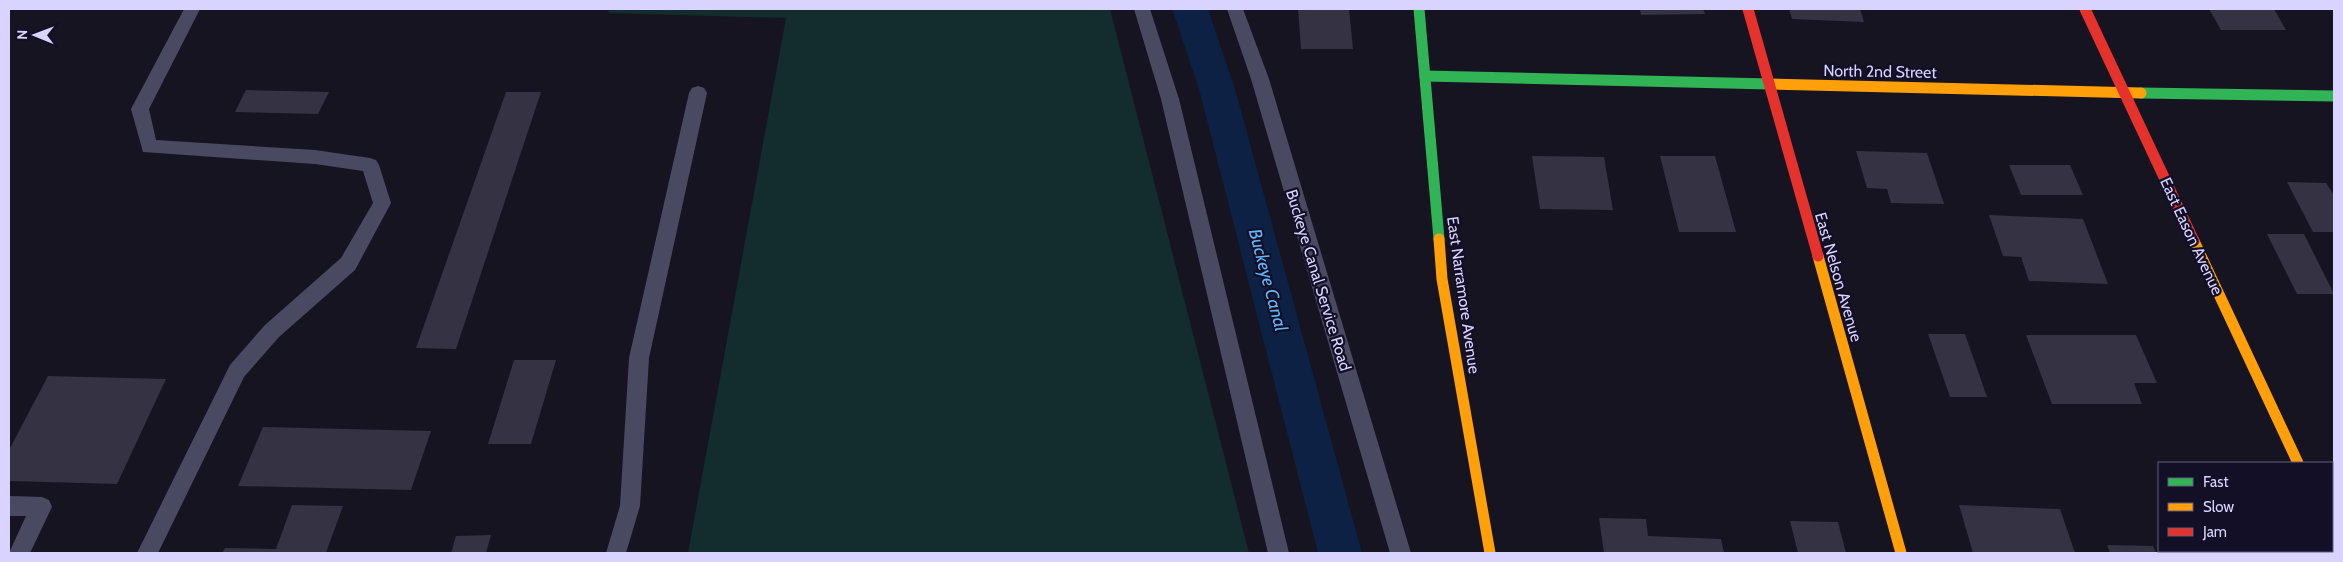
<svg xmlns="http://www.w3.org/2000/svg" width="2343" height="562" font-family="Cabin,sans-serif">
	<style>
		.green { fill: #132c2d }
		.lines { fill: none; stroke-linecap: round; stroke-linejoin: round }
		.canal { fill: #0d2144; fill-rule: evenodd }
		.building { fill: #343243 }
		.lane { fill: #4a4962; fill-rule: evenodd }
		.street { fill: #4a4962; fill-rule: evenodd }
		.fast { stroke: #30b455; stroke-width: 11 }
		.slow { stroke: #ff9f0a; stroke-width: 11 }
		.jam { stroke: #e5322d; stroke-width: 11 }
		.labels { text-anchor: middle; stroke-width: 4.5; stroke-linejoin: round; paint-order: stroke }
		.street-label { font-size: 16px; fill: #d9d4ff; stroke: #130f26 }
		.water-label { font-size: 18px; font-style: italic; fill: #62b6ff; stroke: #130f26 }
	</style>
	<rect width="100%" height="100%" fill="#161421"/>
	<path class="green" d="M609,9H1110L1249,553H688L786,18L608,13Z"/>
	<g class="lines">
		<path class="canal" d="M1172,9H1208L1235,89L1362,553H1318L1199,89Z"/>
	</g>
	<g class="building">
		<path d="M1298,9H1349L1353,49H1301Z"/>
		<path d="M1640,9H1703L1705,14L1641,15Z"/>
		<path d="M1789,9H1860L1864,22L1792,19Z"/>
		<path d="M2209,9H2274L2286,30H2221Z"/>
		<path d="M246,90L329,92L318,114L235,112Z"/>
		<path d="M506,92H541L456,349L416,348Z"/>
		<path d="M1856,151L1927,153L1944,204L1891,203L1887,189L1867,188Z"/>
		<path d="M1532,156L1604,157L1613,210L1540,209Z"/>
		<path d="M1660,156H1715L1736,232H1679Z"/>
		<path d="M2009,165H2070L2083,195H2021Z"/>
		<path d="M2287,182L2326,183L2334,195V232H2313Z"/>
		<path d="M1989,215L2083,219L2108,284L2029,281L2021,257L2003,256Z"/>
		<path d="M2267,234H2304L2334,294H2297Z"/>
		<path d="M1928,334H1965L1987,397H1950Z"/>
		<path d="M2026,335H2136L2157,383H2134L2142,404H2052Z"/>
		<path d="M514,360H556L531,444H488Z"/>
		<path d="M48,376L166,379L117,484L9,481V450Z"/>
		<path d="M263,427L431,431L411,490L238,486Z"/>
		<path d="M292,505L343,506L326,553H222L225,548L276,549Z"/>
		<path d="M1959,505L2060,509L2075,553H1973Z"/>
		<path d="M1599,518L1646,519L1648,536L1721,539L1724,553H1604Z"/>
		<path d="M1790,521L1838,522L1846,553H1798Z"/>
		<path d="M491,535L486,553H451L456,536Z"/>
		<path d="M2107,545L2153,546L2156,553H2110Z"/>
	</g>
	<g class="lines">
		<g class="lane">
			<path d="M184,9H200L149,109L156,140L315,150L370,158L376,160L379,165L391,203L355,270L279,337L244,377L158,553H137L230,365L265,325L341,258L373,203L363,171L315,164L143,152L131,109Z"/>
			<path d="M1134,9H1150L1179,99L1289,553H1268L1161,99Z"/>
			<path d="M1227,9H1243L1269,79L1411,553H1390L1251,79Z"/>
			<path d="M698,86L704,88L707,93L649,358L640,506L626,553H606L620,506L629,358L689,93L692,88Z"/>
			<path d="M9,496L42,497L49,500L52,507L30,553H9L26,516H9Z"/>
		</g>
		<path class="street" d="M2332,520L2334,521V553L2323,551H2332Z"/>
		<g class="fast">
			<path d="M1419,9L1439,239"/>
			<path d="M1425,76L1770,84"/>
			<path d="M2141,93L2334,96"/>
		</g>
		<g class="slow">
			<path d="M1770,84L2141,93"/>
			<path d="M1439,239L1442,279L1490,553"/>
			<path d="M2194,241L2298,463"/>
			<path d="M1818,256L1901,553"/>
		</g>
		<g class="jam">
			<path d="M1748,9L1818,256"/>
			<path d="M2085,9L2194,241"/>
		</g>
	</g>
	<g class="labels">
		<g class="street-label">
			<text transform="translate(1880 71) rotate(1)" y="6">North 2nd Street</text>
			<text transform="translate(2192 236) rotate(65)" y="6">East Eason Avenue</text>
			<text transform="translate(1839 277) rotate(74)" y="6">East Nelson Avenue</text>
			<text transform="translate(1319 280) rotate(73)" y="6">Buckeye Canal Service Road</text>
			<text transform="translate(1464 295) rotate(82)" y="6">East Narramore Avenue</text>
		</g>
		<g class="water-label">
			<text transform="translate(1268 280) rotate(75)" y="6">Buckeye Canal</text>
		</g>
	</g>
	<rect width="2343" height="562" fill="none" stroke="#d9d4ff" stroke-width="20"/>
	<rect x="2158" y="462" width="175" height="90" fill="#130f26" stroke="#625e7d"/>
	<rect x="2168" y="478" width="25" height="8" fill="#30b455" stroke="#625e7d"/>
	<text x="2203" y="487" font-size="15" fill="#d9d4ff">Fast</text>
	<rect x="2168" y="503" width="25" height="8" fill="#ff9f0a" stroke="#625e7d"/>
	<text x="2203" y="512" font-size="15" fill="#d9d4ff">Slow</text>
	<rect x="2168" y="528" width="25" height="8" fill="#e5322d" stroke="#625e7d"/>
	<text x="2203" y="537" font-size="15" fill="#d9d4ff">Jam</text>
	<g transform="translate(35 35) rotate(271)" stroke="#130f26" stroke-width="4" paint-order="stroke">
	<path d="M0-4L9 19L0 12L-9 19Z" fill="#d9d4ff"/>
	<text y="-8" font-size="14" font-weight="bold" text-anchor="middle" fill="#d9d4ff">N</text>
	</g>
</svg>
